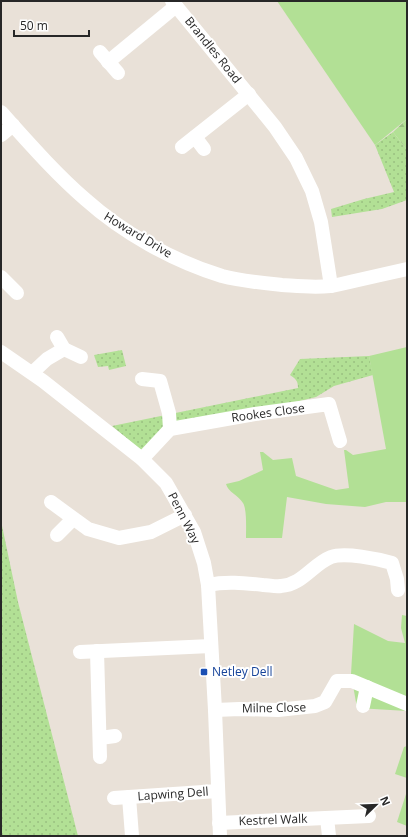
<svg xmlns="http://www.w3.org/2000/svg" width="408" height="837" font-family="'Open Sans',sans-serif">
	<style>
		.grass { fill: url(#grass-dots) }
		.forest { fill: url(#forest-firs) }
		.park { fill: #b2e095 }
		.lines { fill: none; stroke-linecap: round; stroke-linejoin: round }
		.minor { stroke: #fff; stroke-width: 14 }
		.transit-dot { fill: #1a4fb4; stroke: #fff; stroke-width: 1.5 }
		.labels { text-anchor: middle; stroke-width: 4; stroke-linejoin: round; paint-order: stroke }
		.street-label { font-size: 12px; fill: #272727; stroke: #fff }
		.transit-label { font-size: 12px; fill: #164399; stroke: #fff; text-anchor: start }
	</style>
	<defs>
		<pattern id="grass-dots" width="8" height="8" patternUnits="userSpaceOnUse"><rect width="8" height="8" fill="#b2e095"/><path d="M2 2h.1M6 6h.1" fill="none" stroke="#99c080" stroke-width="1.8" stroke-linecap="round"/></pattern>
		<pattern id="forest-firs" width="22" height="20" patternUnits="userSpaceOnUse"><rect width="22" height="20" fill="#b2e095"/><path d="M5 1l3.5 6h-7zM16 11l3.5 6h-7z" fill="#99c080"/></pattern>
	</defs>
	<rect width="100%" height="100%" fill="#e9e1d8"/>
	<g class="grass">
		<path d="M393,132L407,150V200L382,209L332,217L331,209L364,199L394,192L375,145Z"/>
		<path d="M122,350L126,366L109,370L108,366L98,367L94,355Z"/>
		<path d="M369,356L373,375L334,386L316,397L259,411L165,429L143,452L112,426L298,388C298,381 296,379 290,375L300,359Z"/>
		<path d="M1,521L18,602L78,836H1Z"/>
	</g>
	<path class="forest" d="M407,119V150L393,132Z"/>
	<g class="park">
		<path d="M277,1H407V119L375,145Z"/>
		<path d="M407,347V502H386L365,507L326,504L287,497L282,538H246C246,530 247,509 243,503C238,495 228,492 226,484L239,481L263,470L260,452H263L273,460L292,458L296,476L336,490L349,488L344,450H346L353,455L386,449L369,356Z"/>
		<path d="M402,615L407,616V711L357,708L351,674L354,624L388,641L405,643L401,628Z"/>
		<path d="M407,746V778L395,774L404,747Z"/>
		<path d="M407,791V826L397,822Z"/>
	</g>
	<g class="lines">
		<g class="minor">
			<path d="M172,1L275,127L296,158L312,191L321,222L331,286"/>
			<path d="M100,52L118,73"/>
			<path d="M108,62L176,6"/>
			<path d="M1,112C28,142 55,173 85,199C123,233 173,261 222,276C241,281 262,283 282,285C297,286 314,288 330,286C338,285 346,283 354,281C372,277 389,273 407,269"/>
			<path d="M1,135L13,125"/>
			<path d="M195,137L204,149"/>
			<path d="M182,147L249,94"/>
			<path d="M1,277L17,293"/>
			<path d="M57,337L64,349L81,357"/>
			<path d="M1,352L43,381L142,459L166,483L194,532L204,563L208,585L215,710L220,836"/>
			<path d="M32,373L47,359L64,349"/>
			<path d="M142,379L160,381L169,413L170,429"/>
			<path d="M142,459L170,429L255,414L329,404L340,441"/>
			<path d="M51,502L88,529L119,538L151,532L185,515"/>
			<path d="M57,535L73,519"/>
			<path d="M208,585C226,581 244,583 263,585C269,585 275,587 281,586C302,585 313,564 331,557C345,552 378,559 392,563L397,579L398,590"/>
			<path d="M97,651L100,757"/>
			<path d="M80,652L211,646"/>
			<path d="M363,706L367,687"/>
			<path d="M215,710L240,709L278,710L315,706L325,702L337,681H352L407,704"/>
			<path d="M100,738L115,736"/>
			<path d="M129,797L132,836"/>
			<path d="M114,798L218,791"/>
			<path d="M327,818L329,836"/>
			<path d="M219,823L369,816"/>
		</g>
	</g>
	<rect class="transit-dot" x="200" y="668" width="8" height="8" rx="2"/>
	<g class="labels">
		<g class="street-label">
			<text transform="translate(213 50) rotate(51)" y="4">Brandles Road</text>
			<text transform="translate(138 235) rotate(31)" y="4">Howard Drive</text>
			<text transform="translate(268 413) rotate(-8)" y="4">Rookes Close</text>
			<text transform="translate(184 518) rotate(63)" y="4">Penn Way</text>
			<text transform="translate(274 708) rotate(-1)" y="4">Milne Close</text>
			<text transform="translate(173 794) rotate(-4)" y="4">Lapwing Dell</text>
			<text transform="translate(273 820) rotate(-2)" y="4">Kestrel Walk</text>
		</g>
		<g class="transit-label">
			<text x="212" y="676">Netley Dell</text>
		</g>
	</g>
	<rect width="408" height="837" fill="none" stroke="#272727" stroke-width="4"/>
	<g transform="translate(376 805) rotate(67)" stroke="#ffffff" stroke-width="3" paint-order="stroke">
	<path d="M0-3L7 15L0 10L-7 15Z" fill="#272727"/>
	<text y="-6" font-size="11" font-weight="bold" text-anchor="middle" fill="#272727">N</text>
	</g>
	<path d="M14 30v6h75v-6" fill="none" stroke="#272727" stroke-width="2"/>
	<text x="20" y="30" font-size="12" fill="#272727" stroke="#ffffff" stroke-width="3" paint-order="stroke">50 m</text>
</svg>
